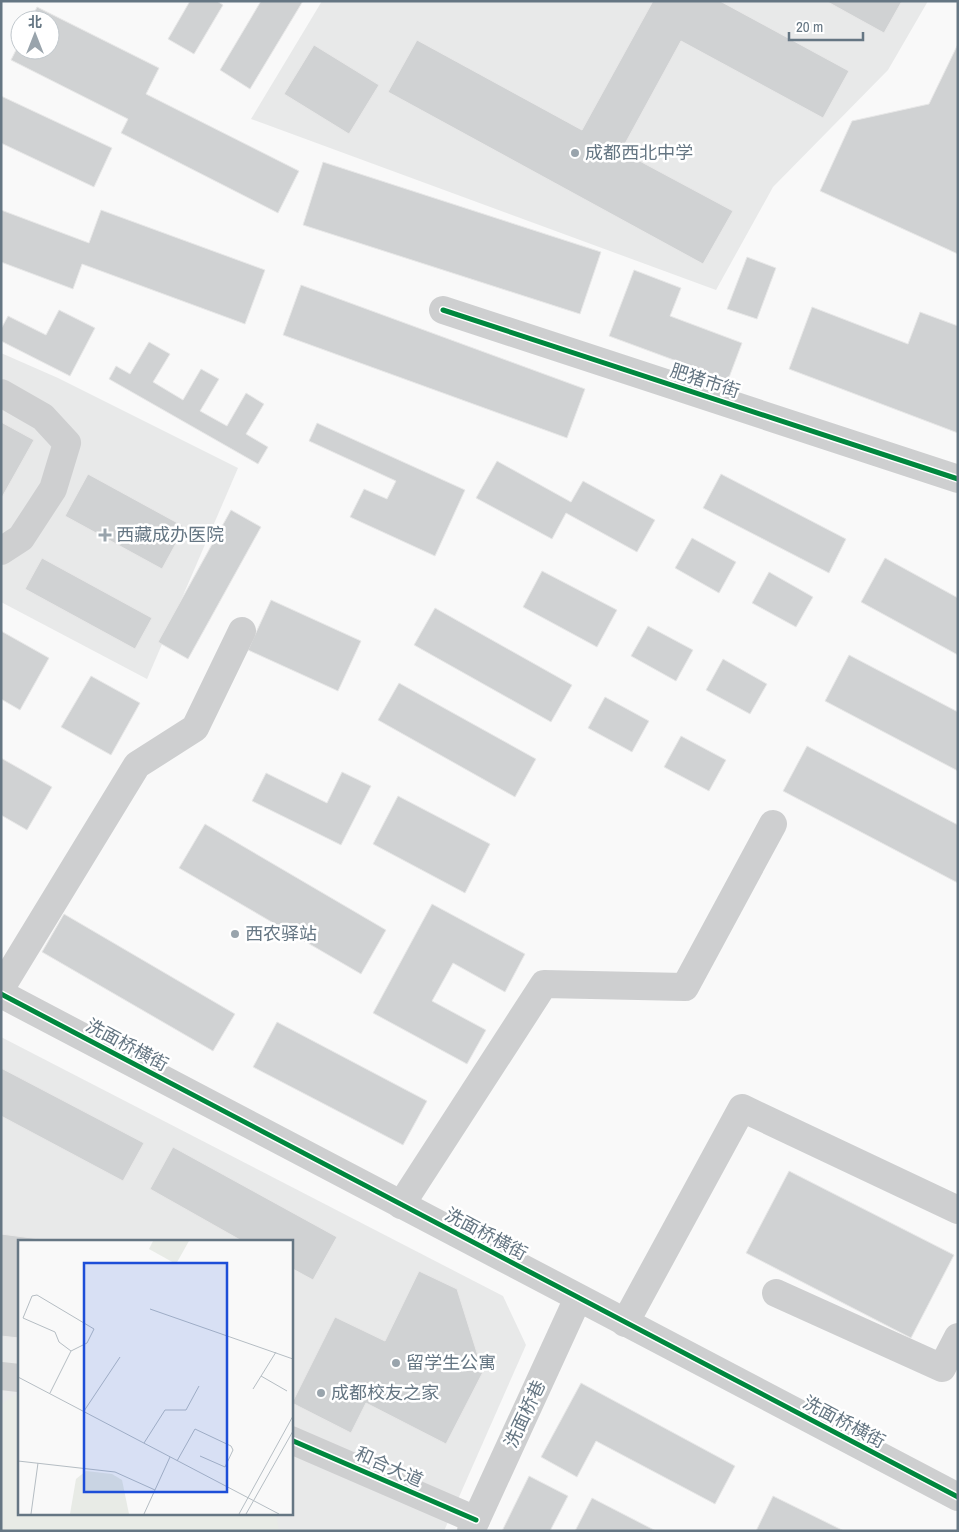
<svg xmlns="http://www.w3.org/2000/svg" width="959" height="1532" font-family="'Archivo Narrow','Noto Sans SC',sans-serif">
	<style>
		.built { fill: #e8e9e9; fill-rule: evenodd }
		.green { fill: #e8ebe6 }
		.building { fill: #d0d2d3; stroke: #e8e8e8 }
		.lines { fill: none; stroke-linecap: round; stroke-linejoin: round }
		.minor { stroke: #cecfd0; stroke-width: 28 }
		.cycleway-casing { stroke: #fff; stroke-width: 8 }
		.cycleway { stroke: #00873e; stroke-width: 5 }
		.poi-dot { fill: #99a4ac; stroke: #fff; stroke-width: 2 }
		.labels { text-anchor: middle; stroke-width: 5; stroke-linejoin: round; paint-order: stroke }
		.poi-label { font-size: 18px; fill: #657683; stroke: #fff; text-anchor: start }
		.street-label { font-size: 18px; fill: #657683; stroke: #fff }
		.inset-road { fill: none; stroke: #b5bdc3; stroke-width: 1 }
		.view { fill: #1d4ed8; fill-opacity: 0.15; stroke: #1d4ed8; stroke-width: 2.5 }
		.inset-edge { fill: none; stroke: #657683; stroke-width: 2.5 }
	</style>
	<rect width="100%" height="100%" fill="#f9f9f9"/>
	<g class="built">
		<path d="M322,1H928L888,70L773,187L716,290L251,119Z"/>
		<path d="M1,353L58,378L238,468L147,679L1,602Z"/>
		<path d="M1,1037L503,1296L526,1345L444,1531H1ZM19,1241H291V1513H19Z"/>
	</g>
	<path class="green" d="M14,1395H19V1513H276L279,1531H1V1405Z"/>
	<g class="building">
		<path d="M190,1H217L223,5L194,54L168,39Z"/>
		<path d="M261,1H303L250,89L220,70Z"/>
		<path d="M653,1H720L849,71L823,118L681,41L621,151L733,211L703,264L388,92L417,40L582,130Z"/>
		<path d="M826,1H902L884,33Z"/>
		<path d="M37,7L159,68L146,94L299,171L278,213L121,133L128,119L11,60L20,42V50H50V20H31Z"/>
		<path d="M958,44L957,197L958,254L820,191L852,121L929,104Z"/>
		<path d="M314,45L379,85L349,134L284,94Z"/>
		<path d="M1,96L112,148L94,187L1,143Z"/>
		<path d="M323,162L601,252L580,314L303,225Z"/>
		<path d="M1,210L89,243L101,210L265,270L245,324L82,264L73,289L1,262Z"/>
		<path d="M747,257L776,268L757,319L727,309Z"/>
		<path d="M634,270L681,288L670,316L742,343L728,380L609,336Z"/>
		<path d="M301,285L585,389L567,438L283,335Z"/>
		<path d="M812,307L908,344L920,312L958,326V433L789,369Z"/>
		<path d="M59,310L95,328L70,376L1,341V329L8,316L46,335Z"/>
		<path d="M149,342L170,354L153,382L183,400L201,369L219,379L200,411L227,426L246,393L264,404L246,434L268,447L258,464L109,379L116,366L130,374Z"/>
		<path d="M1,422L34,440L1,499Z"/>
		<path d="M317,423L465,490L435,556L350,517L364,489L387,499L396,481L309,441Z"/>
		<path d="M497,461L571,502L583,481L655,520L637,552L566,513L552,539L476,498Z"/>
		<path d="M88,474L185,527L162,569L65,516Z"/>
		<path d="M721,474L846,539L829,573L703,508Z"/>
		<path d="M231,510L261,527L188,659L158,642Z"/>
		<path d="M692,538L736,562L719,593L675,568Z"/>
		<path d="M42,558L152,618L135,649L25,589Z"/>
		<path d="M885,558L958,598V655L861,602Z"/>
		<path d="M542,571L617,610L597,647L523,607Z"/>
		<path d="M769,572L813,597L796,627L752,603Z"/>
		<path d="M271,600L361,641L338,691L248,650Z"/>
		<path d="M435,608L572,685L551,722L414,645Z"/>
		<path d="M648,626L693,650L676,681L631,656Z"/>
		<path d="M1,631L49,658L20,710L1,699Z"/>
		<path d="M849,655L958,712V771L825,701Z"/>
		<path d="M723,659L767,684L750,714L706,690Z"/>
		<path d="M91,676L140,703L111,755L61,727Z"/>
		<path d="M399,683L536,759L515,797L378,720Z"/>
		<path d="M605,697L649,721L632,752L588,728Z"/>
		<path d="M681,736L726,760L709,791L664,767Z"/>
		<path d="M807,746L958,825V883L783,791Z"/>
		<path d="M1,758L52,787L27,830L1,815Z"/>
		<path d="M342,772L371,786L341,845L252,801L266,773L327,803Z"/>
		<path d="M398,796L490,844L465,893L373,844Z"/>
		<path d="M205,824L386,930L361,974L179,868Z"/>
		<path d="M432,904L525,954L505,992L453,963L432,1001L486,1030L467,1064L373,1013Z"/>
		<path d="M64,914L235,1014L213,1051L42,952Z"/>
		<path d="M277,1022L427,1101L403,1145L253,1067Z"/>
		<path d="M1,1068L144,1143L123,1181L1,1116Z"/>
		<path d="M173,1147L337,1237L313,1280L291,1268V1241H242L150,1189Z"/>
		<path d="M789,1171L954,1255L911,1338L746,1253Z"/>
		<path d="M1,1234L55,1241H19V1338L1,1336Z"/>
		<path d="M419,1271L457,1289L483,1372L446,1444L366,1403L351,1433L292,1403L335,1317L385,1341Z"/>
		<path d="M581,1383L735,1466L715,1504L596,1441L577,1477L541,1457Z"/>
		<path d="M529,1476L568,1496L550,1531H502Z"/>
		<path d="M773,1496L844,1531H756Z"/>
		<path d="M592,1498L656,1531H575Z"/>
	</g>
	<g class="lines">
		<g class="minor">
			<path d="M443,310L958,479"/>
			<path d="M1,393L43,417L67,443L53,489L21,538L1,551"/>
			<path d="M1,988L137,765L195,728L242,631"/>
			<path d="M1,994L958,1497"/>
			<path d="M401,1205L544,984L685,987L773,824"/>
			<path d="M776,1293L942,1368L958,1337"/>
			<path d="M625,1323L742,1108L958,1210"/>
			<path d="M1,1376L19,1378"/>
			<path d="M291,1440L476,1520"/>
			<path d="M471,1531L578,1298"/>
		</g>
		<g class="cycleway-casing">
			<g id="cycleway">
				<path d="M443,310L958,479"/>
				<path d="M1,994L958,1497"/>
				<path d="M291,1440L476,1520"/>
			</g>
		</g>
		<use href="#cycleway" class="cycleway"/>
	</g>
	<g class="poi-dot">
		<circle cx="575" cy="153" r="5"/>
		<path d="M102.5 527.5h5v5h5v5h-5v5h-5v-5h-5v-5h5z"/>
		<circle cx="235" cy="934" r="5"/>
		<circle cx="396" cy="1363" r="5"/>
		<circle cx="321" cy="1393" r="5"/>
	</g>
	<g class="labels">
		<g class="poi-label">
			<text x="585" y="159">成都西北中学</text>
			<text x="116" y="541">西藏成办医院</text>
			<text x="245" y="940">西农驿站</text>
			<text x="406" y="1369">留学生公寓</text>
			<text x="331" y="1399">成都校友之家</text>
		</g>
		<g class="street-label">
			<text transform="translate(705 381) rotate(18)" y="6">肥猪市街</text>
			<text transform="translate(127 1045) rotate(28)" y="6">洗面桥横街</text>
			<text transform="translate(486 1234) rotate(28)" y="6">洗面桥横街</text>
			<text transform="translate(525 1414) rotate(-65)" y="6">洗面桥巷</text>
			<text transform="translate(844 1422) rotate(28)" y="6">洗面桥横街</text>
			<text transform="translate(389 1467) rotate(24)" y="6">和合大道</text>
		</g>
	</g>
	<g transform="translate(18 1240)">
		<rect width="275" height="275" fill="#f9f9f9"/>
		<path d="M135,1H171L158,24L131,9ZM68,231L94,234L104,240L111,274H52L58,239Z" fill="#e8ebe6"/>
		<path class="inset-road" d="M132,69L275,119M243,136L269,151M0,137L261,274M235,149L258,112M32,153L53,111L69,103L76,89L19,55L14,56L5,78L37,92L41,102L53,111M66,171L102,117M126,203L147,170H168L181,146M0,221L97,232L137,250M159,221L177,189L213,206L215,210L207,227L182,216M13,274L20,223M126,274L152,217M221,274L275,176M228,274L275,191"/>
		<path class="view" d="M66,23H209V252H66Z"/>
		<rect width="275" height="275" class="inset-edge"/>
	</g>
	<rect width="959" height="1532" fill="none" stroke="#657683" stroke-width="5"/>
	<g transform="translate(35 35)"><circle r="24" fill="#ffffff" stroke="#c1c8cd"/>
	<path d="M0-4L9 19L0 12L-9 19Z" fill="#99a4ac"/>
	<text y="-8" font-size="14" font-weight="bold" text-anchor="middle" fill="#657683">北</text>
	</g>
	<path d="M789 32v8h74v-8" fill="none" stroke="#657683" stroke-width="2.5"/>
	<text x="796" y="32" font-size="15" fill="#657683" stroke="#ffffff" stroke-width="4" paint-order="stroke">20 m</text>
</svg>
